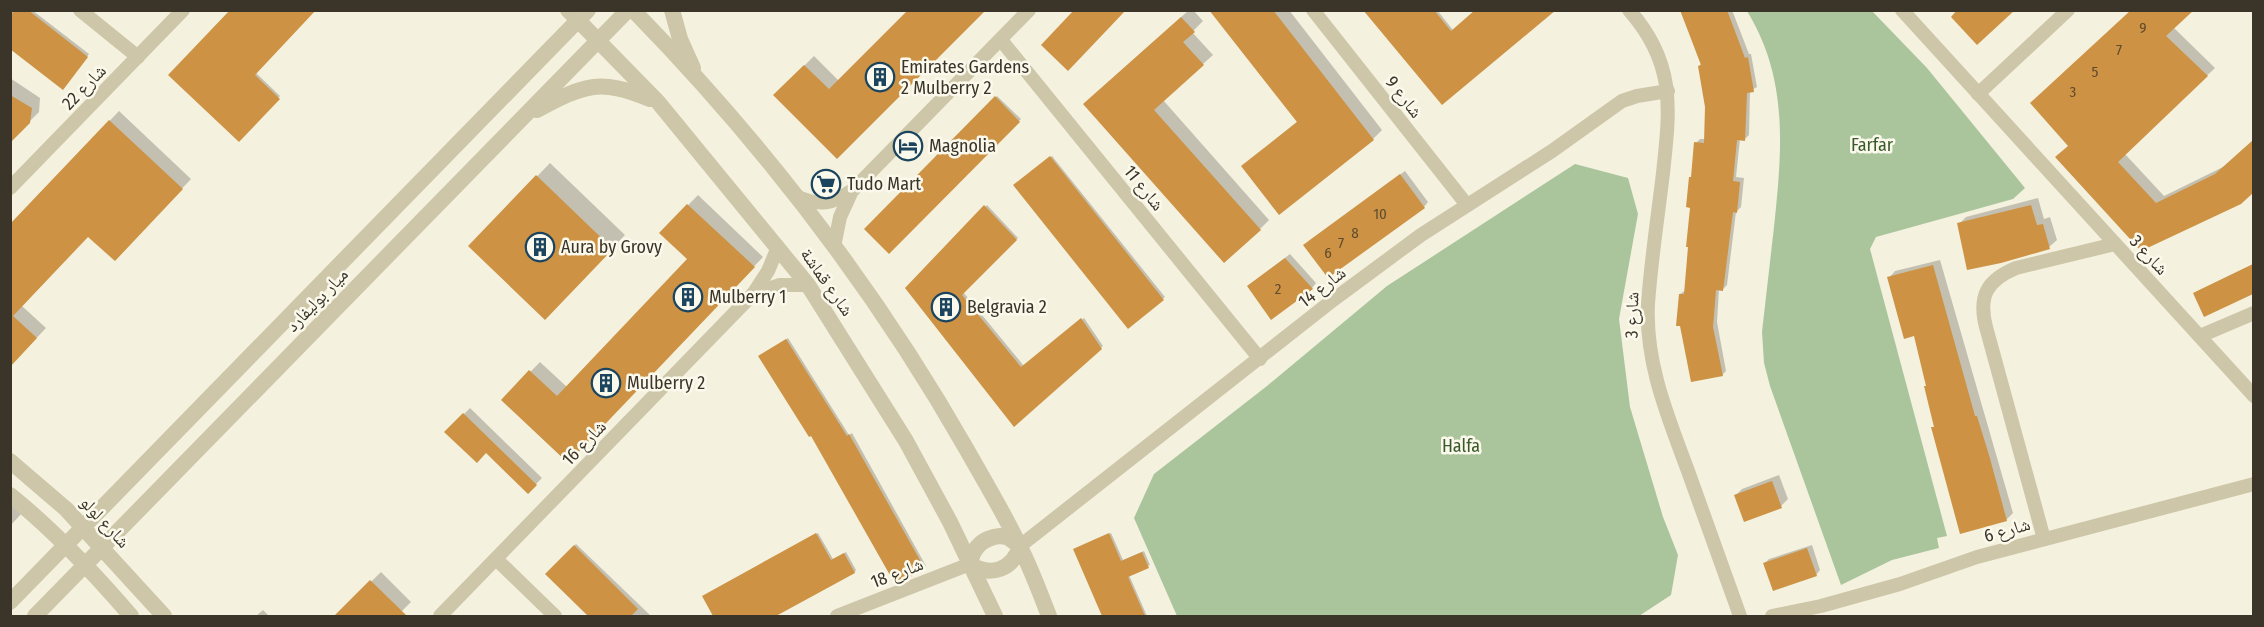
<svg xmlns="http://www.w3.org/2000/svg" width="2264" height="627" font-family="'Fira Sans Condensed','Noto Naskh Arabic',sans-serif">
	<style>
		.green { fill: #aac59c }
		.shadow { fill: #0003 }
		.building { fill: #cd9243 }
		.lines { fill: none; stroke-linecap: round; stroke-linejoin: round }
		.minor { stroke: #cdc6a9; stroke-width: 14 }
		.tertiary { stroke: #cdc6a9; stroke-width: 16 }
		.labels { text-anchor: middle; stroke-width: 5; stroke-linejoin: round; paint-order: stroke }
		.number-label { font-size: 15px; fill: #5f4c30 }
		.poi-label { font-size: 18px; fill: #3a3429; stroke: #fbf9eb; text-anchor: start }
		.street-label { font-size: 18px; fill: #3a3429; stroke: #fbf9eb }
		.park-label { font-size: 18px; fill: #395a2b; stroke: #fbf9eb }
	</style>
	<rect width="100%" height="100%" fill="#f4f1de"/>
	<g class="green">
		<path d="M1747,11H1872L1927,68L2025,188L2013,199L1876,237L1870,249L1947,536L1937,538L1939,548L1892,560L1841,585L1770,386L1764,363L1762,332C1766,297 1770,262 1774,227C1782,151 1789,79 1747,11Z"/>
		<path d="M1575,164L1628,178L1638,214L1619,319L1630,407L1663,517L1678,555L1671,595L1639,616H1177L1134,518L1154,474L1267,386L1387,286Z"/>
	</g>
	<g class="shadow">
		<path d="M10,10H32L89,54L65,86L10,47Z"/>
		<path d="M1189,10H1193L1203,21L1192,32L1213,55L1163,100L1269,220L1260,229L1094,95Z"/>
		<path d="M1211,10H1289L1382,130L1373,139L1243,166L1298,121Z"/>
		<path d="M1365,10H1437L1453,30L1442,103Z"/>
		<path d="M1680,10H1732L1749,54H1751L1757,87L1750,91L1749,135L1745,139H1740L1736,177L1744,178L1741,207L1736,212L1727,285L1723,289H1719L1717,322L1726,371L1722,375L1680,294L1686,290L1692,206L1691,177L1693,175L1696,143L1700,139H1706L1707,107L1699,66L1702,63Z"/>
		<path d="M2173,27L2215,68L2125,154L2164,196L2225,166L2254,141V191L2240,203L2141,250L2070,145Z"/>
		<path d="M814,56L839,81L837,157L775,95Z"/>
		<path d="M255,72L280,96L239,140Z"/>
		<path d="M10,78L40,98L39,112L10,141Z"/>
		<path d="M997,96L1021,119L889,252L936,156Z"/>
		<path d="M119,111L191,179L124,250L88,235L22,306L46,328L10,366V226Z"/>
		<path d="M1052,156L1165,297L1128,327L1015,185Z"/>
		<path d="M550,163L625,235L545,318L470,246Z"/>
		<path d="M1405,171L1428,202L1424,207L1309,241Z"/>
		<path d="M698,195L763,257L578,452L503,400L540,362L567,387L689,259L661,233Z"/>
		<path d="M2038,198L2044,219L2050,217L2057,240L2049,247L1959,224L1966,217Z"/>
		<path d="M987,205L1018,238L963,292L1024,366L1084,318L1103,346L1014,425L907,288Z"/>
		<path d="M1290,254L1316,283L1312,288L1248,286Z"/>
		<path d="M1940,260L2013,513L2006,520L1933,428L1935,425L1928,384L1915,334L1889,278L1895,271Z"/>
		<path d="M2254,264V293L2205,315L2194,293Z"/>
		<path d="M788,338L849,435L852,433L926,566L924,567L812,434L762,355Z"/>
		<path d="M470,408L542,478L528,492L486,451L446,432Z"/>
		<path d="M1779,475L1788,499L1781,506L1735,496L1742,489Z"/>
		<path d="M10,500L23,512L10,526Z"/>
		<path d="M818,533L833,559L846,552L856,570L855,572L773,616H715L704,596L706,595Z"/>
		<path d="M1111,533L1123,560L1144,551L1150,565L1129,575L1147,616H1104L1075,549Z"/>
		<path d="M576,544L651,616H592L547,574Z"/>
		<path d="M1812,545L1820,570L1816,575L1765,563L1769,559Z"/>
		<path d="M381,572L411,602L397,616H336Z"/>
		<path d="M263,610L269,616H256Z"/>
	</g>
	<g class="building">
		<path d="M15,10H28L88,57L63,90L10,49V16Z"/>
		<path d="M230,10H316L255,75L280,99L239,142L168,75Z"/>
		<path d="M908,10H986L837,159L773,95L804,65L829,89Z"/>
		<path d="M1074,10H1126L1068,71L1041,45Z"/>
		<path d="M1209,10H1273L1374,140L1279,215L1241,166L1297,122Z"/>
		<path d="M1363,10H1434L1451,31L1475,10H1556L1442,105Z"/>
		<path d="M1680,10H1727L1745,58L1748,57L1754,92L1747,93L1745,141L1737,140L1733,181L1740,182L1737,213L1733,212L1723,291L1716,290L1713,327L1723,376L1691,382L1680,326H1676L1679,294H1684L1688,247H1686L1690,208L1686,207L1689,177H1691L1694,142L1704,143L1705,107L1698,66L1701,65Z"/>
		<path d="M1957,10H2015L1977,45L1951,17Z"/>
		<path d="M2131,10H2194L2166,36L2208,76L2118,162L2156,203L2215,174L2253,140V193L2241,204L2141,251L2055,157L2068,146L2030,103Z"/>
		<path d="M1181,17L1195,32L1183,42L1204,65L1154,110L1261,230L1224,263L1083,104Z"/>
		<path d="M10,95L32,108L30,123L10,143Z"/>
		<path d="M995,96L1020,122L889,254L864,229Z"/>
		<path d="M109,120L183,189L115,261L88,237L13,316L37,338L10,367V224Z"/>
		<path d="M1050,156L1164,300L1128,329L1013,185Z"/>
		<path d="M1400,174L1425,208L1328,278L1303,245Z"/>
		<path d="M536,175L613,249L545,320L468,246Z"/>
		<path d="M687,204L755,267L568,463L501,400L529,370L557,396L687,259L659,233Z"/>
		<path d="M984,205L1017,240L962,295L1021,367L1081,318L1102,349L1014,427L905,288Z"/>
		<path d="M2031,205L2037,225L2043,224L2050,249L2001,263L1967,270L1957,223Z"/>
		<path d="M1285,258L1313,289L1271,320L1247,286Z"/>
		<path d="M2253,264V294L2204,317L2193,293Z"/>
		<path d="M1933,265L1975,416H1977L1989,455L2007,521L1960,534L1931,427H1934L1924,386H1926L1914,336L1904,339L1887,277Z"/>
		<path d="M786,339L847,436L849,434L925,569L904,580L895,584L811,436L809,437L758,356Z"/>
		<path d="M463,413L537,485L528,494L486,453L477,463L444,432Z"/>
		<path d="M1772,481L1782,508L1744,522L1734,495Z"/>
		<path d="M816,533L831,560L844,553L855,573L776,616H713L702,596Z"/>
		<path d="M1109,533L1121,561L1142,552L1149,568L1128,577L1145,616H1102L1073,549Z"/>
		<path d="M574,545L638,609L631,616H588L545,574Z"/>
		<path d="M1807,548L1817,576L1773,591L1763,563Z"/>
		<path d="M370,580L407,616H334Z"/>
	</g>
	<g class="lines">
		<g class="minor">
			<path d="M80,10L138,57"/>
			<path d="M1313,10L1467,205"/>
			<path d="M1629,10C1676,63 1670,108 1663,173C1658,216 1651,260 1648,304C1645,363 1668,417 1688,471C1705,519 1723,568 1740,616"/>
			<path d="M1902,10L2254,396"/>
			<path d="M1001,40L1260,359"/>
			<path d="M1978,94L2068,10"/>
			<path d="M10,188L183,10"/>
			<path d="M796,196C820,207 833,204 854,189L1029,10"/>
			<path d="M834,247L840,217L851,193"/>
			<path d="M753,294L780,285H808"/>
			<path d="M2200,336L2254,313"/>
			<path d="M2044,539L1986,327C1978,296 1987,280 2016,268L2115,244"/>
			<path d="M1020,546L1333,300L1421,235L1552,151L1622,101L1637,96L1668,91"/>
			<path d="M496,559L555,616"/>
			<path d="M440,616L753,294L768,271L778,247"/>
			<path d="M837,616L970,564"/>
			<path d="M1772,616L1821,606L1900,584L1977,557L2254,484"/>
		</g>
		<g class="tertiary">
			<path d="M568,10L658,102L808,285L906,441L950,522L995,616"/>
			<path d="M633,10C762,142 876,290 967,450C985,482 1004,513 1019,545C1031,568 1040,593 1049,616"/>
			<path d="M672,10L680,39L693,68"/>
			<path d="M537,110C584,85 599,78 650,99"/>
			<path d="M10,461L66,509L164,616"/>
			<path d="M10,495C55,531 94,573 131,616"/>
			<path d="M1000,536L1007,537L1020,546C1013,569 991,578 970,564C973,547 983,538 1000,536Z"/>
			<path d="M10,602L588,10"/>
			<path d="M35,616L628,10"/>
		</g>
	</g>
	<defs>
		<g id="building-ring" transform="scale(1.5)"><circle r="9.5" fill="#fbf9eb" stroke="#1b445f" stroke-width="1.5"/><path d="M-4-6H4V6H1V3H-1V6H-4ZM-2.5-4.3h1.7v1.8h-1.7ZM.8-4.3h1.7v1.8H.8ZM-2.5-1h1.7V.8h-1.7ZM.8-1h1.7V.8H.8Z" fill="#1b445f"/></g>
		<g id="hotel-ring" transform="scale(1.5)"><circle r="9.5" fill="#fbf9eb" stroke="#1b445f" stroke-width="1.5"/><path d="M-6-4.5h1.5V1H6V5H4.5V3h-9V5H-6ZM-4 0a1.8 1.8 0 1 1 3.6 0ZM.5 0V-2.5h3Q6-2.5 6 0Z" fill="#1b445f"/></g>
		<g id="supermarket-ring" transform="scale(1.5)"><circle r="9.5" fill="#fbf9eb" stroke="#1b445f" stroke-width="1.5"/><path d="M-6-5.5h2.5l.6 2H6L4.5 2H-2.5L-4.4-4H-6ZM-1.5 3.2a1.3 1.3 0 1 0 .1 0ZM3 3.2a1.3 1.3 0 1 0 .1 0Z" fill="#1b445f"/></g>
	</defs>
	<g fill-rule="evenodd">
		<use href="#building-ring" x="880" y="77"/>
		<use href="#hotel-ring" x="908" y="146"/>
		<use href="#supermarket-ring" x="826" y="184"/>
		<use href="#building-ring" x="540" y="247"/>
		<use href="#building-ring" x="688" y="297"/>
		<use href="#building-ring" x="946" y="307"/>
		<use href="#building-ring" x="606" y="383"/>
	</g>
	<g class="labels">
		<g class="number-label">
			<text x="2143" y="33">9</text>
			<text x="2119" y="55">7</text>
			<text x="2095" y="77">5</text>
			<text x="2073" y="97">3</text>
			<text x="1380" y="219">10</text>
			<text x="1355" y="238">8</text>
			<text x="1341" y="248">7</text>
			<text x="1328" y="258">6</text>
			<text x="1278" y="294">2</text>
		</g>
		<g class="poi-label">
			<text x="901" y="73">Emirates Gardens<tspan x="901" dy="21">2 Mulberry 2</tspan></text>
			<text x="929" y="152">Magnolia</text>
			<text x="847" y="190">Tudo Mart</text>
			<text x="561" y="253">Aura by Grovy</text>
			<text x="709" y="303">Mulberry 1</text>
			<text x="967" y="313">Belgravia 2</text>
			<text x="627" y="389">Mulberry 2</text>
		</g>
		<g class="street-label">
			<text transform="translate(84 87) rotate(-46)" y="6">شارع 22</text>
			<text transform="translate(1404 97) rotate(52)" y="6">شارع 9</text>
			<text transform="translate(1144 188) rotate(51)" y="6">شارع 11</text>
			<text transform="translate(2149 255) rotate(47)" y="6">شارع 3</text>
			<text transform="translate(827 282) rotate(55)" y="6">شارع قماشة</text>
			<text transform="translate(1322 287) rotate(-38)" y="6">شارع 14</text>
			<text transform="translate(317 300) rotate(-46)" y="6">ميار بوليفارد</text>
			<text transform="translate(1632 315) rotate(-89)" y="6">شارع 3</text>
			<text transform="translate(584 443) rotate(-46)" y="6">شارع 16</text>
			<text transform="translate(105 522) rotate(47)" y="6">شارع لولو</text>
			<text transform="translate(2007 530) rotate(-16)" y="6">شارع 6</text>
			<text transform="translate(897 573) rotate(-21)" y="6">شارع 18</text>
		</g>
		<g class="park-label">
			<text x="1872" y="151">Farfar</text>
			<text x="1461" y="452">Halfa</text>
		</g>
	</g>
	<rect width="2264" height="627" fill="none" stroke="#3a3429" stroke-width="24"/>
</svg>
